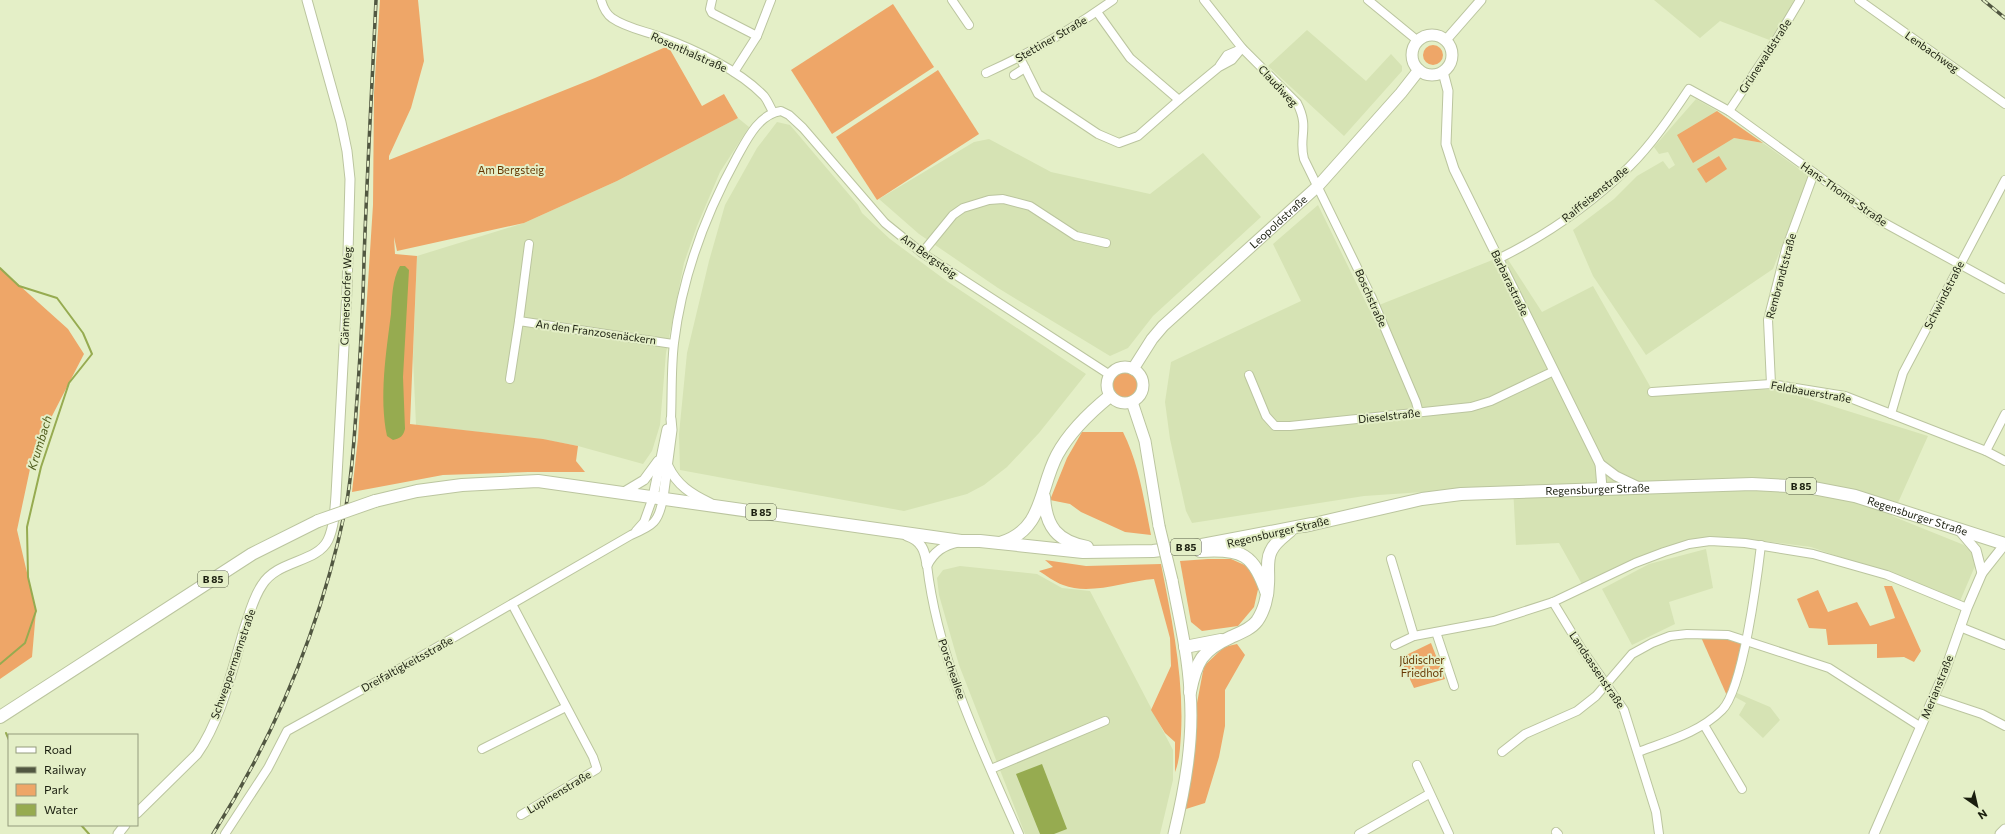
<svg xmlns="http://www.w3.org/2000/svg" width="2005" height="834" font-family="Commissioner,sans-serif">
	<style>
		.built { fill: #d6e3b4 }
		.green { fill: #eea668 }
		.water { fill: #96ab50 }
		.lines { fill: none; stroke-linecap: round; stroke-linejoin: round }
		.stream { stroke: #96ab50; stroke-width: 2 }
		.minor-casing { stroke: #bbc59f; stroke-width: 10 }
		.tertiary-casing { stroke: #bbc59f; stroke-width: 11 }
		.secondary-casing { stroke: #bbc59f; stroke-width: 13 }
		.primary-casing { stroke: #bbc59f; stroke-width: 14 }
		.minor { stroke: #fff; stroke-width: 8 }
		.tertiary { stroke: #fff; stroke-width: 9 }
		.secondary { stroke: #fff; stroke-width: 11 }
		.primary { stroke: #fff; stroke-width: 12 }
		.rail-casing { stroke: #515741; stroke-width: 3.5 }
		.rail { stroke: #e4efc7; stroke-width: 2; stroke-dasharray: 6; stroke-linecap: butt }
		.secondary-bridge-casing { stroke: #bbc59f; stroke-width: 13; stroke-linecap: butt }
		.primary-bridge-casing { stroke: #bbc59f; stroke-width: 14; stroke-linecap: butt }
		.secondary-bridge { stroke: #fff; stroke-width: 11 }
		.primary-bridge { stroke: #fff; stroke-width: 12 }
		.labels { text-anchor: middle; stroke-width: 4; stroke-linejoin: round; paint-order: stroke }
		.shield { fill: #e4efc7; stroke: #575d46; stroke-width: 1 }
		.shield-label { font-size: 10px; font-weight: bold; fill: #1a1e0f }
		.street-label { font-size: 11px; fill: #1a1e0f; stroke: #e4efc7 }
		.park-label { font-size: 11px; fill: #653601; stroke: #e4efc7 }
		.water-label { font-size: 12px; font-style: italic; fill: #4f5c1c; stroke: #e4efc7 }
	</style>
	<rect width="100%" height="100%" fill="#e4efc7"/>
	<g class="built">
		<path d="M1654,0H1794L1772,41L1720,21L1700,38Z"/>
		<path d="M1307,30L1366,81L1391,54L1402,66V71L1344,136L1268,66Z"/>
		<path d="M1696,99L1717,111L1734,138L1763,143L1809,176L1773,269L1646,355L1593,276L1573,230L1614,199L1637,176L1663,161L1669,169L1675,165L1668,152L1659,154L1654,147Z"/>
		<path d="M738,118L749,127L720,172L697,226L684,263L666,353L660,425L652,451L643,464L578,446L540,439L416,425L413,358L417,256L524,223L617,181Z"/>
		<path d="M777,122L790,125L858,205L862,213L890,239L948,282L1086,374L1039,433L1007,467L984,485L967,494L904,511L680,470L679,434L687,353L709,261L725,205L757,148Z"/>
		<path d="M989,139L1051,172L1150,194L1203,153L1261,217L1153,316L1128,348L1110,356L998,288L919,234L879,199L974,142Z"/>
		<path d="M1318,205L1369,309L1505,255L1542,312L1593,286L1655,395L1777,389L1928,436L1892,516L1964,545L1973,553L1975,559V566L1960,601L1936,590L1811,547L1732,537H1705L1679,543L1634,560L1583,586L1559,543L1516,545L1513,486L1364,496L1192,523L1186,511L1170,439L1165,402L1171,362L1301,301L1273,244Z"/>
		<path d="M1706,549L1713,588L1669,602L1675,624L1632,645L1602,589L1649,564Z"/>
		<path d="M960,566L1037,574L1062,588L1090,591L1173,750V780L1160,834H1025L959,665L939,595L937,578L943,570Z"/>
		<path d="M1737,693L1770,707L1780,720L1763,738L1739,715L1746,703L1735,697Z"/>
	</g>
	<g class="green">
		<path d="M380,0H418L424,61L411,108L389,156V160L595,78L668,46L702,106L724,94L738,118L617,181L524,223L397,251L394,237L395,254L417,256L410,424L543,439L578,446L576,461L585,472H528L443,475L352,492L358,438L373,205L374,93Z"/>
		<path d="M893,4L934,67L832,134L791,70Z"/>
		<circle cx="1433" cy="55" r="10"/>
		<path d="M938,70L979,134L877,200L836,137Z"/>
		<path d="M1717,111L1763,143L1734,138L1693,163L1677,135Z"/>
		<path d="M1719,156L1727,169L1706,183L1697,169Z"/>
		<path d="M0,268L68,329L84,354L52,416L30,469L17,530L36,611L32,657L0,679Z"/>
		<circle cx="1125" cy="386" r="14"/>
		<path d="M1082,432H1123C1139,464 1144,500 1151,535L1125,532L1081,512L1070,504L1050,500L1067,458Z"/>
		<path d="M1208,559H1231L1249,567L1259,585L1254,607L1238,626L1202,631L1191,622L1180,561Z"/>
		<path d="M1045,560L1086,566L1161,564C1172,620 1184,677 1181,734C1180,747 1180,760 1175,772V742L1165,733L1151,710L1171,666L1170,638L1154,579C1126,581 1090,596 1063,585C1054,582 1046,575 1039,571L1053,567Z"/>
		<path d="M1884,586H1892L1921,651L1914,662L1904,657L1877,658V644L1828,645L1826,629L1809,628L1797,599L1818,590L1828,612L1857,602L1870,626L1895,618Z"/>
		<path d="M1700,635L1744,640L1728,698Z"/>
		<path d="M1431,643L1445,679L1414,688L1400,658Z"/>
		<path d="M1237,644L1245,655L1225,690V726L1219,757L1205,803L1186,809L1197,703L1204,666L1224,647Z"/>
	</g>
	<g class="water">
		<path d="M400,266H405L409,270L403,377L405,429C403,436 401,438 393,440L387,436C379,397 386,353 391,314C392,299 392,279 400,266Z"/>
		<path d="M1042,764L1067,829L1054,834H1040L1016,774Z"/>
	</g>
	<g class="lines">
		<g class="stream">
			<path d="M0,268L19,286L57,298L83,333L92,354L69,383L41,467L27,527L28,577L36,611L25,643L0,664"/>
			<path d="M6,733L9,740"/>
			<path d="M81,825L89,834"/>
		</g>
		<g class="minor-casing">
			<g id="minor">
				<path d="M601,0C603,7 606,14 612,18C626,28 645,31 661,37C694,49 739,70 764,96C768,101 770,107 773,112"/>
				<path d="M712,0L710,9L712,13L757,36"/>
				<path d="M952,0L969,25"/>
				<path d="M1204,0L1242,48L1297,103C1310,128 1298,137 1304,159L1372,298L1416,402L1419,413"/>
				<path d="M1368,0L1418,41"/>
				<path d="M1859,0L2005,104"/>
				<path d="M1097,12L1130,58L1179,100L1219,67L1232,60L1242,48"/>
				<path d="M1020,58L1038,94L1098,134L1119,143L1138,136L1179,100"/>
				<path d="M1220,65L1227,55L1241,49"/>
				<path d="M734,72L757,36L771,0"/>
				<path d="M986,73C1030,53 1073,29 1113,0"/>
				<path d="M1014,75L1025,68"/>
				<path d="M1729,111L1775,42L1800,0"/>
				<path d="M922,253L953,215L963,208L989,200L1003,199L1030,206L1076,236L1106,243"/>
				<path d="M1498,259C1545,236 1592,203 1629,167C1652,144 1671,116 1689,89L1729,111L1879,220L2005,289"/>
				<path d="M519,321L529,244"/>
				<path d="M1249,375L1266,416L1275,426H1290L1471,407L1491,401L1554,371"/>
				<path d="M510,379L519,321L673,344"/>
				<path d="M1771,384L1768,320L1786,249L1814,173"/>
				<path d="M1652,392L1771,384L1845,396L1986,451L2005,461"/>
				<path d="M1891,414L1903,373L2005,180"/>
				<path d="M671,419C672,394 671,368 674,343C682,277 705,215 737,157C747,139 759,114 781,111L789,115L803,128L885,223L922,253L1110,375"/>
				<path d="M1986,451L2005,414"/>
				<path d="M636,531L644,522L653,497"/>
				<path d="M1391,559L1414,636"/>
				<path d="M927,565C938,660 981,748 1019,834"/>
				<path d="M1553,602L1581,648L1624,710L1656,812L1659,834"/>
				<path d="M512,604L593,757L597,769L521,815"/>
				<path d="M1960,627L2005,645"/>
				<path d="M1436,632L1454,686"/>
				<path d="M1395,645L1414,636L1494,621L1553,602L1635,563L1664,552L1689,544L1710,541L1745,543L1813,554L1887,575L1967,608"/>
				<path d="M1934,698L1982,714L2005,726"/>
				<path d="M1704,725L1742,789"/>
				<path d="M482,749L566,707"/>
				<path d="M1502,752L1525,734L1577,711L1596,696L1632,654L1652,643L1670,636L1687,634L1728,635L1829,668L1921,727"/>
				<path d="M1638,752C1667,741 1699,733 1722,710C1743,689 1757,579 1761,545"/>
				<path d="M1417,765L1449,834"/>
				<path d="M991,769L1105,721"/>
				<path d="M1556,832L1558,834"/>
				<path d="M225,834L268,768L287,731L394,672L631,535C653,526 659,522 663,498"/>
				<path d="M1359,834L1429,794"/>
			</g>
		</g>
		<g class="tertiary-casing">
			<g id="tertiary">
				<path d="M1446,40L1481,0"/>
				<path d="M1443,72L1448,91L1446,144L1454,169L1600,464L1602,488"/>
				<path d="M1600,464L1616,476L1639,487"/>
				<path d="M668,466C677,485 691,494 710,503"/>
				<path d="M624,492L644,480L658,461"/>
				<path d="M653,497L667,429"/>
				<path d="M663,498L672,430L671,419"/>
				<path d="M1959,530L1976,550L1982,573"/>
				<path d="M907,536C922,541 925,551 927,565"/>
				<path d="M927,565C934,552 943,545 958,542"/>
				<path d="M137,813L197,754C221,720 232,670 244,630C249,615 253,598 262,585C277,560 317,563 328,540C334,527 335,510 336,495L347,290L350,179L347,151L341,122L307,0"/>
				<path d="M118,834L125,825"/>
				<path d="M1874,834L1945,671L1967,608L1982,573L2005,544"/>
				<path d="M2000,834L2005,829"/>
			</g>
		</g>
		<g class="secondary-casing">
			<g id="secondary">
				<circle cx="1432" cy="55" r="20"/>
				<circle cx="1125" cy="385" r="18"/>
				<path id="s1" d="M1133,369L1152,339L1163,326L1318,186L1401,93L1419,70"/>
				<path d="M1132,402L1145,441L1159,526"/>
				<path d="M1172,580C1179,617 1188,654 1190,692C1194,739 1185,788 1174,834"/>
			</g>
		</g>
		<g class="primary-casing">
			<g id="primary">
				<path d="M1044,497C1046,527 1057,541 1087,547"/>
				<path d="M375,501L417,491L462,485L538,481L961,541H980L1083,552L1153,551L1202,545L1312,524"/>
				<path id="s2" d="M1305,526L1422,499L1461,494L1752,484L1808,487L1855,496L2005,544"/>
				<path d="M1000,543C1044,530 1039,489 1057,455C1070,431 1089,413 1110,396"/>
				<path d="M1200,551C1242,548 1254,554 1267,594"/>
				<path d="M1185,647L1221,640"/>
				<path d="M1190,692C1196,662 1202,650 1231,637C1240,633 1251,629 1257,621C1264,611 1268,596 1268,584C1269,573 1266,560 1271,551C1275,542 1283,537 1290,531"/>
				<path d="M0,717L252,554L318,521"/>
			</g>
		</g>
		<use href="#minor" class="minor"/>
		<use href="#tertiary" class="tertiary"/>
		<use href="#secondary" class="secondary"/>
		<use href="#primary" class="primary"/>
		<g class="rail-casing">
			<g id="rail">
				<path d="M1983,0L2005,18"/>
				<path d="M213,834C277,732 322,624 346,506C352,475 354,443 356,412C360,361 363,311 364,260C367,173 372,87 376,0"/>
			</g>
		</g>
		<use href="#rail" class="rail"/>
		<g class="secondary-bridge-casing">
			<path id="secondary-bridge" d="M1159,526L1172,580"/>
		</g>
		<g class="primary-bridge-casing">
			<path id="primary-bridge" d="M318,521L375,501"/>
		</g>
		<use href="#secondary-bridge" class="secondary-bridge"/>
		<use href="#primary-bridge" class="primary-bridge"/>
	</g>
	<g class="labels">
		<g class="shield">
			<rect x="1786" y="478" width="30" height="16" rx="3"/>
			<rect x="746" y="504" width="30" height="16" rx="3"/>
			<rect x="1171" y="539" width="30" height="16" rx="3"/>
			<rect x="198" y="571" width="30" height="16" rx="3"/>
		</g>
		<g class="shield-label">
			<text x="1801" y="490">B 85</text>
			<text x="761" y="516">B 85</text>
			<text x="1186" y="551">B 85</text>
			<text x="213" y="583">B 85</text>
		</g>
		<g class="street-label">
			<text transform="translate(1051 39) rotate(-30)" y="4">Stettiner Straße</text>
			<text transform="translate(689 52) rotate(24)" y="4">Rosenthalstraße</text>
			<text transform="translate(1932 52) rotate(35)" y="4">Lenbachweg</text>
			<text transform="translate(1765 56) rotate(-57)" y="4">Grünewaldstraße</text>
			<text transform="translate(1278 86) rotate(47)" y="4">Claudiweg</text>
			<text transform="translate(1595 194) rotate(-39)" y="4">Raiffeisenstraße</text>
			<text transform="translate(1844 194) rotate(35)" y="4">Hans-Thoma-Straße</text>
			<text dy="4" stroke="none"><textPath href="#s1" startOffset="208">Leopoldstraße</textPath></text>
			<text transform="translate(929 256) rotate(36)" y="4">Am Bergsteig</text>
			<text transform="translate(1781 276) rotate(-75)" y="4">Rembrandtstraße</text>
			<text transform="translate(1510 283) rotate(64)" y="4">Barbarastraße</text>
			<text transform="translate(1944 295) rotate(-63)" y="4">Schwindstraße</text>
			<text transform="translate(346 296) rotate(-88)" y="4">Gärmersdorfer Weg</text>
			<text transform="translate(1371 298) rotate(66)" y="4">Boschstraße</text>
			<text transform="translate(596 332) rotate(8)" y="4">An den Franzosenäckern</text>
			<text transform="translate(1811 392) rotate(10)" y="4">Feldbauerstraße</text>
			<text transform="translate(1389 416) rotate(-6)" y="4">Dieselstraße</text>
			<text dy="4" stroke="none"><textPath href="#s2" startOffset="296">Regensburger Straße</textPath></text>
			<text dy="4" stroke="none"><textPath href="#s2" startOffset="620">Regensburger Straße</textPath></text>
			<text transform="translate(1278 532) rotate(-13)" y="4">Regensburger Straße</text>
			<text transform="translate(233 664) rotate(-71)" y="4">Schweppermannstraße</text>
			<text transform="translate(407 664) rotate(-29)" y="4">Dreifaltigkeitsstraße</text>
			<text transform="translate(952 669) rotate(71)" y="4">Porscheallee</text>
			<text transform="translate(1597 670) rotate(56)" y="4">Landsassenstraße</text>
			<text transform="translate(1937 687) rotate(-68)" y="4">Merianstraße</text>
			<text transform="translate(559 792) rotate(-31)" y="4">Lupinenstraße</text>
		</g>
		<g class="park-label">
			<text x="511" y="174">Am Bergsteig</text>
			<text x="1422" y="664">Jüdischer<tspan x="1422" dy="13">Friedhof</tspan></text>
		</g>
		<g class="water-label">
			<text transform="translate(40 443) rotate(-73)" y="4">Krumbach</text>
		</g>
	</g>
	<rect x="8" y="734" width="130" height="92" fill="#e4efc7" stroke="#939b7d"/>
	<rect x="16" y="747" width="20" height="6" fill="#ffffff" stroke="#939b7d"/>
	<text x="44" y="754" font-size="12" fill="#1a1e0f">Road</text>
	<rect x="16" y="767" width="20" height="6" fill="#515741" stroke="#939b7d"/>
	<text x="44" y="774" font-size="12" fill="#1a1e0f">Railway</text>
	<rect x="16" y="784" width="20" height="12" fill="#eea668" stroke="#939b7d"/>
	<text x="44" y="794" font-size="12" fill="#1a1e0f">Park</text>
	<rect x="16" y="804" width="20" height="12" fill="#96ab50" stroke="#939b7d"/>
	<text x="44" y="814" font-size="12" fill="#1a1e0f">Water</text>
	<g transform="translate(1977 806) rotate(146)" stroke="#e4efc7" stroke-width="3" paint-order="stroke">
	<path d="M0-3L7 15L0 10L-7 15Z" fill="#1a1e0f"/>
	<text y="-6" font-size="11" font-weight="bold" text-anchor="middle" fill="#1a1e0f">N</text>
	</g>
</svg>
